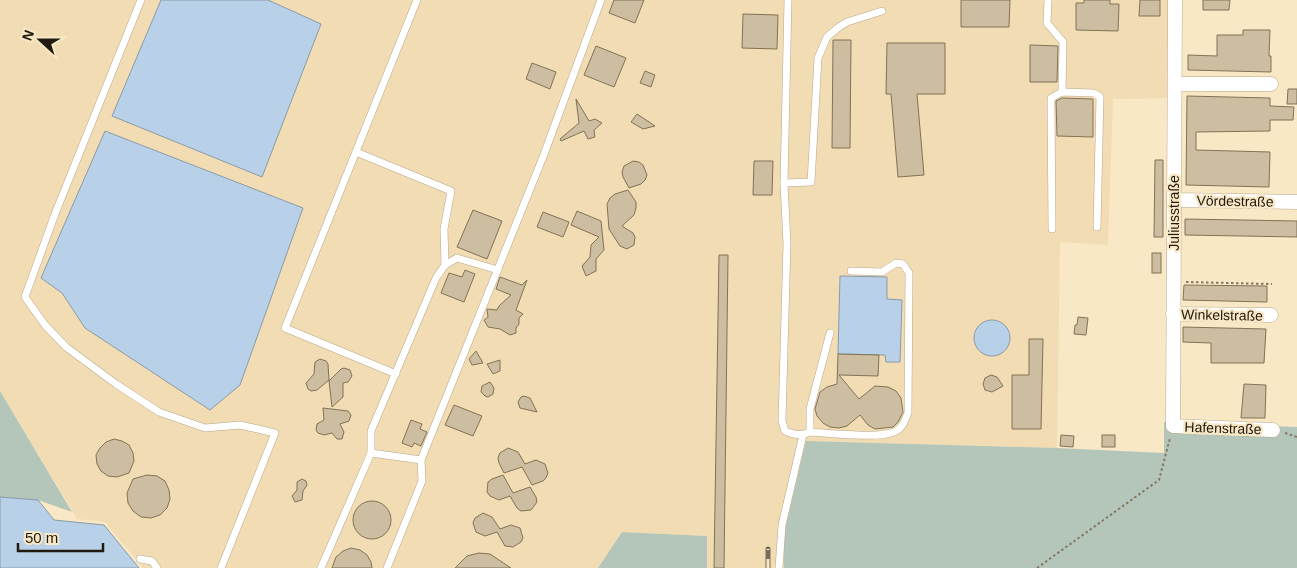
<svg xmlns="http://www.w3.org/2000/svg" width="1297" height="568" font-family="Arial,sans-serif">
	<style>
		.built { fill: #f1dcb4 }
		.green { fill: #b4c6b9 }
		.water { fill: #b8d1e8; stroke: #8b9aa7 }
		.building { fill: #cdbea2; stroke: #827354 }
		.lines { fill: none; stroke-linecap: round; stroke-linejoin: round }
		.service-casing { stroke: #b8a888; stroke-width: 8 }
		.minor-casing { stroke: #b8a888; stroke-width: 15 }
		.path { stroke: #837761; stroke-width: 2; stroke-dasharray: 2.5 2.5; stroke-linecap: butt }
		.service { stroke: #fff; stroke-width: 7 }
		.minor { stroke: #fff; stroke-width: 14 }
		.rail-casing { stroke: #776c57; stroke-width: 5 }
		.rail { stroke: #f9e8c6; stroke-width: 3; stroke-dasharray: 9; stroke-linecap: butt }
		.labels { text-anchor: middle; stroke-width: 4.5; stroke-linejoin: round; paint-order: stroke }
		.street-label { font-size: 14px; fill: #211a0e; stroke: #f9e8c6 }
	</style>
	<rect width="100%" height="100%" fill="#f9e8c6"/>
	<path class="built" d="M0,0H1169L1168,98L1113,99L1108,245L1060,242L1057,448L806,441L784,534V568H707V536L622,532L598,568H143L105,522L77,519L0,391Z"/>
	<g class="green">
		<path d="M0,391L72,512L38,500L0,497Z"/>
		<path d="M1164,422L1297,427V568H784V534L806,441L1057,448L1164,453Z"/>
		<path d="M622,532L707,536V568H598Z"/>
	</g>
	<g class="water">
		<path d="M161,0H268L321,24L262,177L112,116Z"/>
		<path d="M105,131L303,208L240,385L210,410L85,328L62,293L41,278Z"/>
		<path d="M840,276L887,277V299L902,300L900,362H886L885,355L838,354Z"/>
		<circle cx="992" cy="338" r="18"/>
		<path d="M0,497L38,500L54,520L104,525L139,568H0Z"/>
	</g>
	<g class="building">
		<path d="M614,0H644L635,23L609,13Z"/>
		<path d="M961,0H1010L1009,27H961Z"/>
		<path d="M1084,0H1110V4H1119L1118,31L1076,30V3H1084Z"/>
		<path d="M1140,0H1160V16H1139Z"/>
		<path d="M1203,0H1230L1229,10H1203Z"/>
		<path d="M743,14L778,15L777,49L742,48Z"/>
		<path d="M1243,30H1270L1269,56H1271V72L1188,70V55L1217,56V35H1243Z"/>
		<path d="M833,40H851L850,148H832Z"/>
		<path d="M887,43H945V94H917L924,175L898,177L891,94H886Z"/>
		<path d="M1030,45L1058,46L1057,82H1030Z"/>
		<path d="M596,46L626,58L614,87L584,75Z"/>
		<path d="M532,63L556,72L550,89L526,79Z"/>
		<path d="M645,71L655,75L651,87L640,83Z"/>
		<path d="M1288,89H1297V104H1287Z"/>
		<path d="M1187,96L1270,98V106L1294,107L1293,120H1270V131L1196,132V150L1270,152L1269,187L1186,185Z"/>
		<path d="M1062,98L1093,99V137L1057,136L1056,101Z"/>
		<path d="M576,99L589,121L595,119L602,123L594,130L595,137L588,139L584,131L561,141L560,139L579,123Z"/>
		<path d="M637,114L655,126L643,129L631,122Z"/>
		<path d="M1155,160H1163V237H1154Z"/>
		<path d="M633,161L639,162L643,165L647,175L645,180L641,184L629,188L623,177L622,172L624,166Z"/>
		<path d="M754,161H773L772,195H753Z"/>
		<path d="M628,190L636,202V208L634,215L622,226L633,233L635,237L634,245L627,249L620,246L609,229L607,204L610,198L615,194Z"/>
		<path d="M473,210L502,221L487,259L457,247Z"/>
		<path d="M577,211L601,221L604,250L596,259V271L586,276L582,266L590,257L591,245L599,237L571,225Z"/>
		<path d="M543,212L569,222L563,237L537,227Z"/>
		<path d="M1185,219L1297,221V237L1185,235Z"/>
		<rect x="1152" y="253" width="9" height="20"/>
		<path d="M719,255H728L724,568H714Z"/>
		<path d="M465,270L475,274L464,302L441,293L449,273L462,277Z"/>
		<path d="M500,277L522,285L527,280L516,310L523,314L519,318V324L516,328V333L510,335L500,329L488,327L484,320L488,317L487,309L497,310L499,306L511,295L496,289Z"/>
		<path d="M1184,285L1267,286V302L1183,300Z"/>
		<path d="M1078,317L1088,318L1086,335L1074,334L1075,325H1077Z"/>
		<path d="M1183,327L1266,329L1264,363H1211V343L1183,342Z"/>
		<path d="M1029,339H1043L1041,429H1012V375H1029Z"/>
		<path d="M476,351L483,363L472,365L469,359Z"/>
		<path d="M838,354L879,355L878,376L839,375L859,399L875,386L888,387L896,391L901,398L903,412L898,422L893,427L875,429L868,425L860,415L847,426L839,428L830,427L823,423L817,416L815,409L820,392L827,387L837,384Z"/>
		<path d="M320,359L326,361L328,364L329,380L317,390L311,391L308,389L306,383L314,374L315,362Z"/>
		<path d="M500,360V371L493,374L487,364Z"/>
		<path d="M344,368L350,370L352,376L348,382L343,383V397L332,407L329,381L341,369Z"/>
		<path d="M991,375L997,377L1003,386L992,392L985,390L983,384L985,378Z"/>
		<path d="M490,382L494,388L493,394L488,397L485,396L481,392L482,386Z"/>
		<path d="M1244,384L1266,385L1265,418H1241Z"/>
		<path d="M524,396L530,398L537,412L520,408L518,402L521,397Z"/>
		<path d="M454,405L482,416L473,436L445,425Z"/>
		<path d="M323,408L348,411L351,415L349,421L340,424L344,432L342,439H337L332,433L324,435L318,433L316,430L317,424L324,420Z"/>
		<path d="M411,420L422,424L420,429L427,432L421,446L414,443L412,447L402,443Z"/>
		<path d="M1061,435L1074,436L1073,447L1060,446Z"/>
		<rect x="1102" y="435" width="13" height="12"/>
		<path d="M114,439L122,441L129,445L133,453L134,461L129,473L117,477L108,476L101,471L97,464L96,455L100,448L106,442Z"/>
		<path d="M508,448L518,452L525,464L536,460L545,464L548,473L546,478L543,481L532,485L522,467L504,473L499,463L498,458L500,453Z"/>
		<path d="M147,475L157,476L165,481L169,490L170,499L167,508L160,515L151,518L141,517L133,511L128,503L127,493L133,479Z"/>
		<path d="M503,475L513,493L530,487L536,497L537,502L531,510L521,511L517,508L510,496L499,500L490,496L487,492L488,482L492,479Z"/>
		<path d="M302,479L306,481L307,485L303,491L302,500L295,502L292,496L297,490V482Z"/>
		<circle cx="372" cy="520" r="19"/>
		<path d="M483,513L492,517L500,529L511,525L520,528L523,538L521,542L513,547L505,546L497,532L485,536L476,532L473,523L475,518Z"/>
		<path d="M351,548L360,550L367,555L371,562L372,568H332L336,557L343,551Z"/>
		<path d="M479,553L490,554L511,568H455L467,556Z"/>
	</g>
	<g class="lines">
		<g class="service-casing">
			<g id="service">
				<path d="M141,0L55,214L25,297L45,325L66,347L116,384L159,412L205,428L240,425L275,433L221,568"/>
				<path d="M788,0L784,183L787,244L782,421L785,431C795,435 801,436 810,432C828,433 879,439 894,432C902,429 905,421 908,413L909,273L903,264L896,263L882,272L851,271"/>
				<path d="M1048,0L1047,23L1063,42L1062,92"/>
				<path d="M356,152L451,191L444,229L445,265"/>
				<path d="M784,183L811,182L818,58L827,37L839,27L847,22L882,11"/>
				<path d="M1052,229L1051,98L1062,92L1094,93L1100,97L1097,227"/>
				<path d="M396,374L285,328L417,0"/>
				<path d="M810,432V409L830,333"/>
				<path d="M371,453V431L436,278L445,265L457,258L498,270"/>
				<path d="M140,559L152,561L157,568"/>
				<path d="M321,568L371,453L421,460"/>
				<path d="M387,568L422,481L421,460L543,157L601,0"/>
				<path d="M779,568L782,525L803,435"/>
			</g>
		</g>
		<g class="minor-casing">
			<g id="minor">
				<path d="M1175,0L1173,426L1273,430"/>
				<path d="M1175,84H1271"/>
				<path d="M1174,200L1297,202"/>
				<path d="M1173,314L1271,315"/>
			</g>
		</g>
		<g class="path">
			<path d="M1186,282L1272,284"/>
			<path d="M1285,433L1297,437"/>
			<path d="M1037,568L1159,480L1170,438"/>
		</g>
		<use href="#service" class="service"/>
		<use href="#minor" class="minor"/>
		<g class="rail-casing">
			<path id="rail" d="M768,568V549"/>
		</g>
		<use href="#rail" class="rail"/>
	</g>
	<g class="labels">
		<g class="street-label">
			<text transform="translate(1235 201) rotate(1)" y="5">Vördestraße</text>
			<text transform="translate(1174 213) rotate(-90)" y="5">Juliusstraße</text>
			<text transform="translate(1222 315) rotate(1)" y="5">Winkelstraße</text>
			<text transform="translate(1223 428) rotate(2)" y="5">Hafenstraße</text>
		</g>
	</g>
	<g transform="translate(40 40) rotate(291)" stroke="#f9e8c6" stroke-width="4" paint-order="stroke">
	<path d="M0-4L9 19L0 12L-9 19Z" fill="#211a0e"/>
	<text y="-8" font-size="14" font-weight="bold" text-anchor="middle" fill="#211a0e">N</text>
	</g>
	<path d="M18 543v8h85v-8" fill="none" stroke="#211a0e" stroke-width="2.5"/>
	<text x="25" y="543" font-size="15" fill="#211a0e" stroke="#f9e8c6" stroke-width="4" paint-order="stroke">50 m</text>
</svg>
